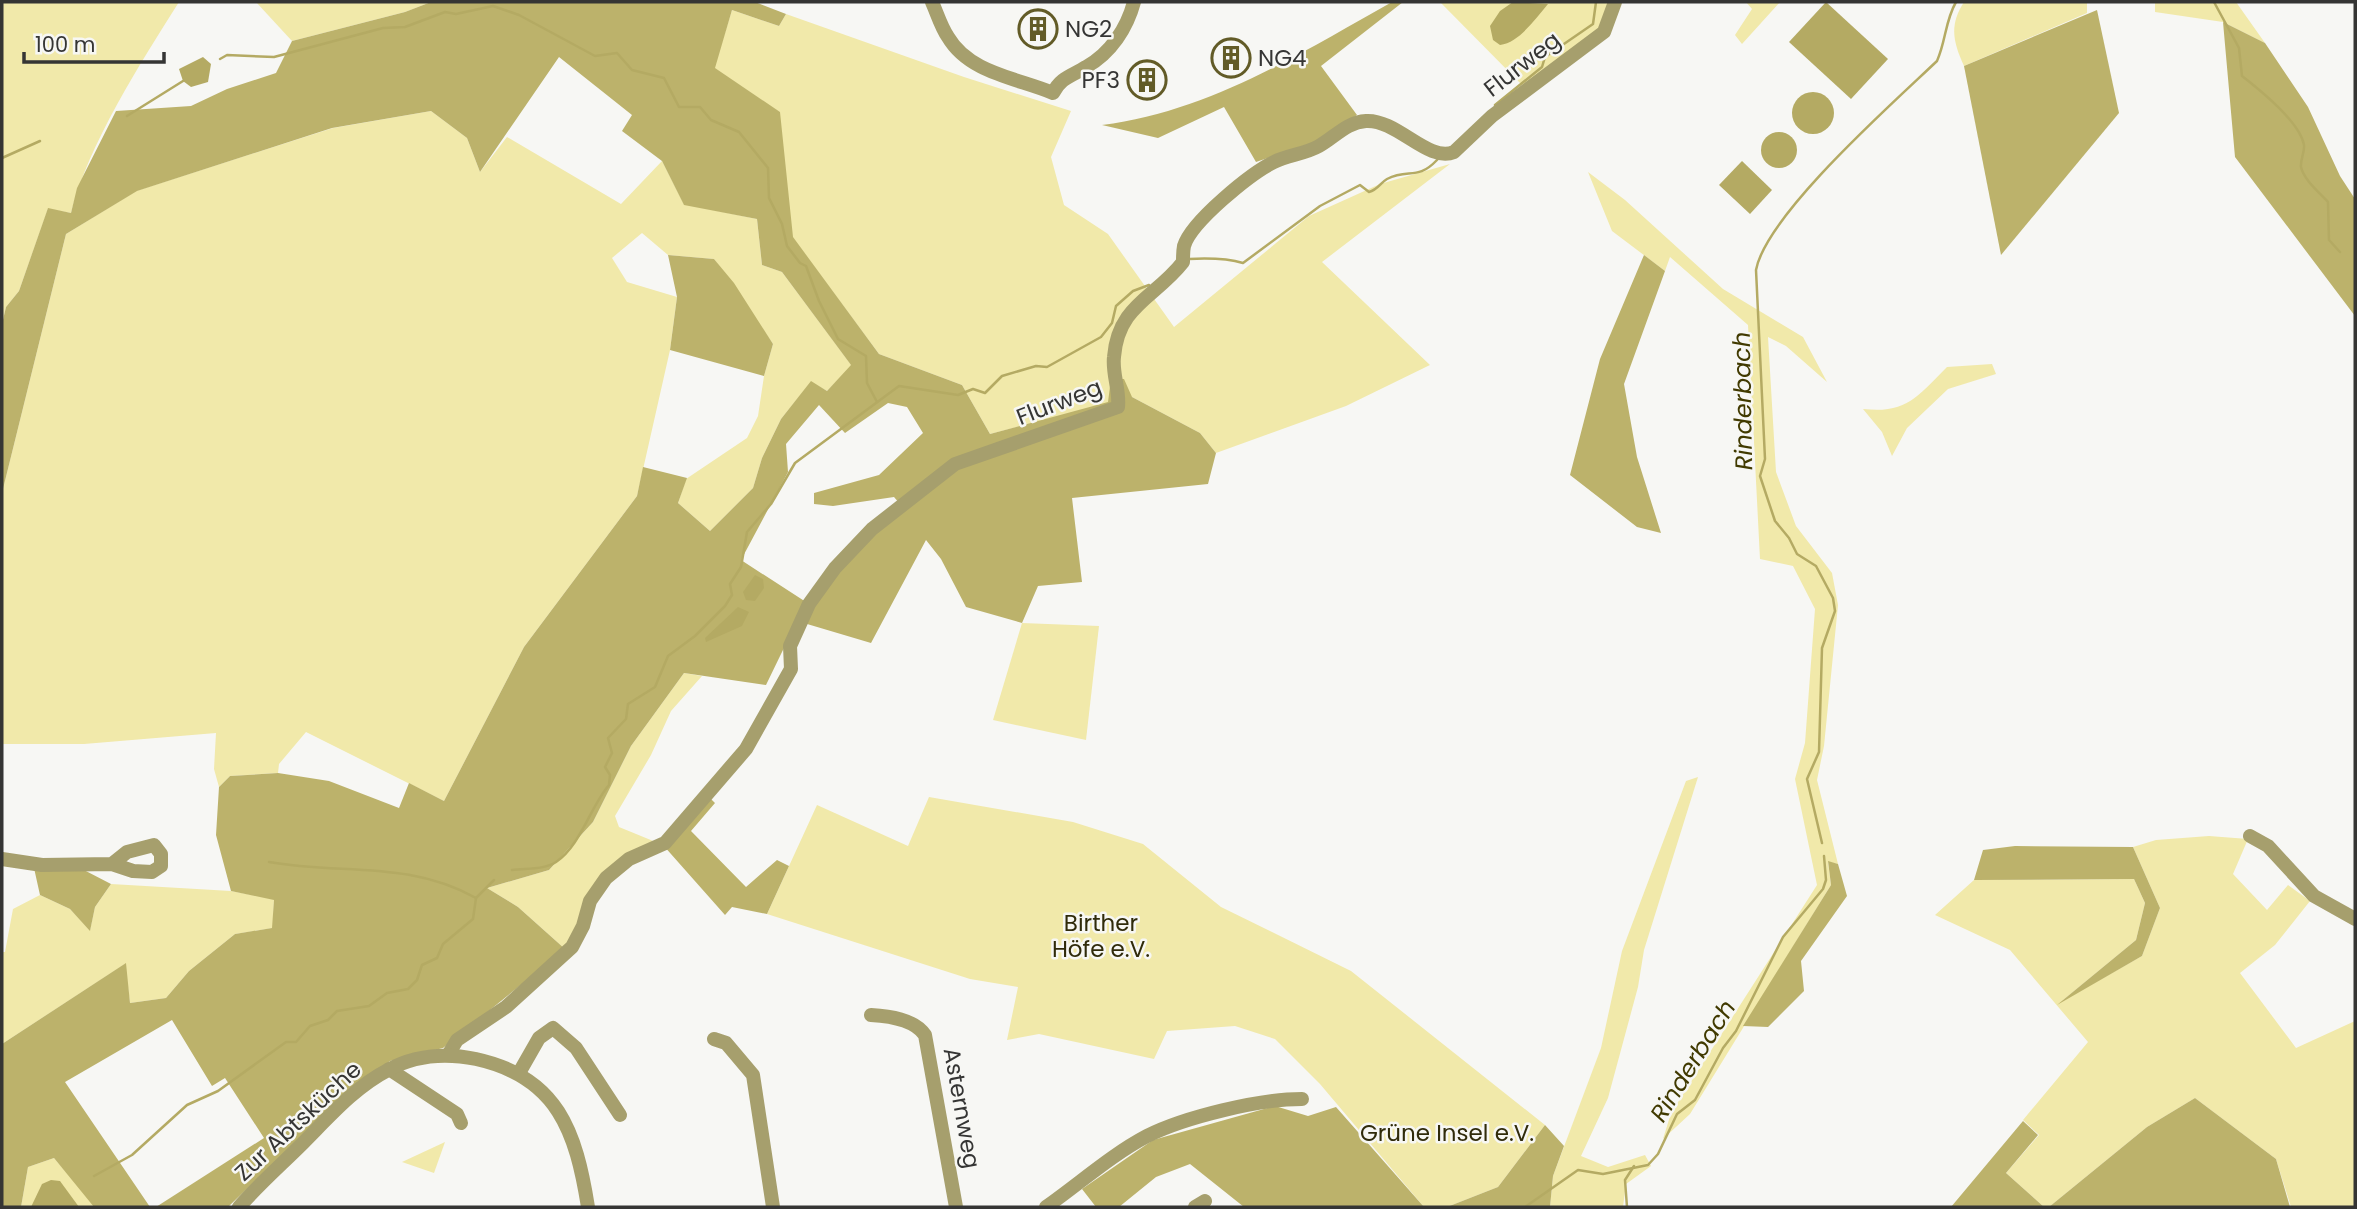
<svg xmlns="http://www.w3.org/2000/svg" width="2357" height="1209" font-family="Poppins,sans-serif">
	<style>
		.green { fill: #f1e9aa }
		.forest { fill: #bcb26b; fill-rule: evenodd }
		.water { fill: #b4aa63 }
		.lines { fill: none; stroke-linecap: round; stroke-linejoin: round }
		.stream { stroke: #b4aa63; stroke-width: 2.5 }
		.minor { stroke: #a69f6d; stroke-width: 14 }
		.labels { text-anchor: middle; stroke-width: 5; stroke-linejoin: round; paint-order: stroke }
		.poi-label { font-size: 23px; fill: #353534; stroke: #f7f7f4; text-anchor: start }
		.street-label { font-size: 23px; fill: #353534; stroke: #f7f7f4 }
		.park-label { font-size: 23px; fill: #302b0a; stroke: #f7f7f4 }
		.water-label { font-size: 24px; font-style: italic; fill: #413a00; stroke: #f7f7f4 }
	</style>
	<rect width="100%" height="100%" fill="#f7f7f4"/>
	<g class="green">
		<path d="M2,2H179C141,62 88,145 71,213L48,209L19,291L6,307L2,324Z"/>
		<path d="M256,2H431L405,12L292,41Z"/>
		<path d="M1440,2H1611L1599,30L1523,86Z"/>
		<path d="M1746,2H1780L1742,44L1735,35L1752,9Z"/>
		<path d="M1964,2H2087V13L1964,66C1953,42 1949,25 1964,2Z"/>
		<path d="M2155,2H2236L2265,43L2223,22L2155,12Z"/>
		<path d="M732,10L779,26L786,14L964,77L1071,111L1051,157L1064,205L1108,234L1174,327L1309,216L1380,184L1450,164L1322,262L1430,365L1346,406L1216,453L1200,433L1132,397L990,434L962,385L879,354L792,237L779,112L714,68Z"/>
		<path d="M431,111L467,138L480,172L507,137L621,204L662,161L684,204L757,219L762,265L782,272L852,366L827,391L811,382L781,419L762,458L753,488L710,531L678,503L686,479L747,438L758,416L764,376L773,344L714,259L668,255L642,233L612,258L627,282L677,297L670,350L637,496L524,647L444,801L306,732L279,764L278,773L230,776L219,787L214,769L216,733L84,744H2V493L66,234L136,191L333,128Z"/>
		<path d="M1588,172L1625,200L1723,289L1803,337L1827,382L1786,346L1768,337L1776,472L1796,526L1832,573L1838,605L1824,746L1817,780L1838,864L1828,862L1831,885L1690,1114L1663,1139L1671,1113L1817,885L1795,779L1805,743L1815,609L1793,566L1760,559L1748,325L1670,257L1665,271L1612,231Z"/>
		<path d="M1992,364L1996,374L1948,389L1907,428L1892,456L1882,432L1863,409C1907,414 1918,396 1947,367Z"/>
		<path d="M1022,623L1099,626L1086,740L993,720Z"/>
		<path d="M684,673L702,676L671,711L651,755L615,816L619,827L663,845L619,863L565,949L518,907L487,888L549,870L593,822L631,746Z"/>
		<path d="M1698,777L1644,950L1638,987L1608,1098L1581,1156L1608,1167L1645,1155L1651,1166L1626,1184L1623,1207H1550L1553,1176L1601,1048L1622,951L1686,781Z"/>
		<path d="M929,797L1073,822L1143,844L1221,907L1351,971L1545,1125L1498,1187L1447,1207H1424L1320,1084L1275,1039L1235,1026L1167,1031L1154,1059L1039,1034L1007,1040L1018,987L970,979L767,914L817,805L908,846Z"/>
		<path d="M2209,836L2248,839L2233,874L2267,910L2288,885L2310,901L2275,945L2240,973L2296,1048L2355,1021V1207H2291L2276,1159L2195,1098L2147,1127L2049,1207H2044L2006,1173L2039,1135L2023,1120L2088,1042L2010,950L1935,915L1974,880L2134,879L2145,903L2136,940L2062,1001L2142,956L2160,908L2133,847L2156,840Z"/>
		<path d="M111,884L231,891L274,899L273,928L235,934L189,971L166,998L130,1003L125,964L2,1044V952H5L13,909L40,895L70,909L90,930L95,907Z"/>
		<path d="M445,1142L434,1173L402,1162Z"/>
		<path d="M54,1158L94,1205V1207H21L28,1167Z"/>
	</g>
	<g class="forest">
		<path d="M431,2H755L786,14L779,26L732,10L715,68L780,112L793,237L879,354L962,385L990,434L1108,402L1111,379H1124L1132,397L1200,433L1216,453L1208,484L1072,498L1082,582L1038,586L1022,623L966,607L941,559L926,540L871,643L797,621L766,685L684,673L631,746L593,822L549,870L487,888L518,907L565,949L443,1048L390,1061L339,1100L228,1207H156L264,1138L225,1078L212,1086L172,1020L65,1082L150,1207H94L54,1158L28,1167L21,1207H2V1044L126,963L130,1003L166,998L189,971L235,934L272,928L274,900L231,891L216,835L219,787L230,776L278,773L329,781L399,808L409,783L444,801L524,647L637,496L643,467L687,478L678,503L710,531L753,488L762,458L781,419L811,381L827,391L851,365L782,272L762,265L757,219L684,205L662,161L622,131L632,115L559,57L480,172L467,138L431,111L332,128L137,191L66,234L2,493V324L6,307L19,291L48,208L71,213L77,188L116,111L191,106L227,89L276,73L292,41L405,12ZM888,403L907,407L923,433L879,475L814,493V504L833,506L894,497L900,504L809,604L741,560L788,472L786,444L819,405L845,433Z"/>
		<path d="M1392,2H1403L1321,66L1357,115L1315,142L1256,162L1224,107L1158,138L1102,125C1208,112 1301,53 1392,2Z"/>
		<path d="M2097,10L2119,113L2001,255L1964,66Z"/>
		<path d="M2223,22L2265,43L2308,107L2340,176L2355,199V316L2235,157Z"/>
		<path d="M668,255L714,259L734,283L773,344L764,376L670,350L677,297Z"/>
		<path d="M1644,255L1665,271L1624,384L1637,457L1661,533L1637,527L1570,475L1600,359Z"/>
		<path d="M709,797L715,803L691,831L746,887L777,860L789,866L767,914L732,907L725,915L663,845Z"/>
		<path d="M2015,846L2133,847L2160,908L2142,956L2057,1005L2136,940L2145,903L2134,879L1974,880L1983,850Z"/>
		<path d="M1828,861L1838,864L1847,896L1801,961L1804,991L1768,1027L1743,1026L1831,885Z"/>
		<path d="M34,868L82,869L111,884L95,907L90,931L70,909L40,895Z"/>
		<path d="M2195,1098L2276,1159L2290,1207H2049L2147,1127Z"/>
		<path d="M1275,1106L1308,1116L1336,1107L1424,1207H1244L1190,1164L1156,1177L1119,1207H1096L1082,1189L1153,1140Z"/>
		<path d="M2023,1121L2038,1135L2006,1173L2044,1207H1951Z"/>
		<path d="M1545,1125L1564,1146L1553,1176L1550,1207H1447L1498,1187Z"/>
	</g>
	<g class="water">
		<path d="M1513,2L1548,4C1535,19 1520,42 1500,45L1493,40L1490,26L1500,11Z"/>
		<path d="M1826,2L1888,59L1851,99L1789,42Z"/>
		<path d="M203,57L211,64L208,82L191,87L183,81L179,69Z"/>
		<circle cx="1813" cy="113" r="21"/>
		<circle cx="1779" cy="150" r="18"/>
		<path d="M1742,161L1772,190L1750,214L1719,185Z"/>
		<path d="M755,575L763,579L764,588L755,601L746,600L743,592Z"/>
		<path d="M738,607L749,612L742,626L706,642L705,638Z"/>
		<path d="M51,1180L60,1181L79,1207H31L42,1184Z"/>
	</g>
	<g class="lines">
		<g class="stream">
			<path d="M2214,2L2239,48L2242,76C2260,90 2300,122 2304,145C2305,152 2300,160 2301,167C2304,180 2319,192 2328,202L2329,240L2340,252"/>
			<path d="M220,59L227,55L274,57L383,28L405,27L445,12L456,14L493,6L519,15L595,56L617,53L632,70L664,78L679,107H700L711,120L739,132L768,168L769,198L782,224L787,246L800,263L806,266L819,301L838,339L866,356L867,383L877,402"/>
			<path d="M1495,105L1542,67L1545,57L1593,24L1596,2"/>
			<path d="M127,116L183,81"/>
			<path d="M2,158L40,141"/>
			<path d="M1189,259C1208,258 1226,258 1243,263L1320,206L1360,185L1369,192C1378,190 1380,183 1387,179C1409,168 1417,181 1437,160"/>
			<path d="M1822,843L1807,779L1819,752L1822,648L1835,611L1833,598L1816,566L1797,554L1789,538L1775,521L1760,476L1765,459L1756,270C1766,215 1894,102 1937,61C1946,41 1945,21 1956,2"/>
			<path d="M269,862C342,875 407,860 476,898"/>
			<path d="M512,870C526,868 544,870 556,862C581,845 590,807 609,785L610,775L605,767L612,753L608,738L626,719L628,704L655,687L668,656L695,636L725,606L732,595L730,584L741,567L747,532L771,504L795,463L899,386L958,395L973,389L985,393L1002,376L1036,366L1047,367L1101,337L1112,323L1116,306L1133,291L1149,285"/>
			<path d="M94,1176L132,1155L187,1105L218,1091L286,1042H296L310,1026L328,1020L337,1011L369,1006L387,993L408,989L417,980L422,965L437,958L443,944L473,919L476,898L494,880"/>
			<path d="M1525,1207L1578,1170L1603,1174L1648,1165L1658,1154L1677,1114L1695,1100L1723,1048L1736,1031L1783,937L1823,889L1826,880L1824,856"/>
			<path d="M1627,1207L1625,1180L1634,1166"/>
		</g>
		<g class="minor">
			<path d="M932,2C937,13 941,27 948,37C969,73 1017,78 1053,93C1061,77 1072,76 1086,67C1111,53 1127,28 1134,2"/>
			<path d="M2250,836L2268,846L2314,896L2355,919"/>
			<path d="M2,859L42,865L112,864L133,871L152,872L161,866V854L154,845L127,852L112,864"/>
			<path d="M871,1015C889,1016 914,1019 925,1035L956,1207"/>
			<path d="M714,1039L726,1043L753,1075L773,1207"/>
			<path d="M448,1055L457,1040L506,1007L572,947L583,926L590,901L606,878L629,859L665,843L746,749L791,669L790,646L809,604L835,568L872,529L955,464L1118,407C1120,390 1112,374 1114,357C1118,305 1155,298 1183,262C1183,257 1183,251 1184,246C1191,222 1251,173 1274,162C1288,155 1305,154 1319,146C1335,137 1347,122 1366,121C1397,119 1428,163 1454,152L1492,116L1604,32L1615,2"/>
			<path d="M389,1069L457,1114L461,1123"/>
			<path d="M519,1073L539,1038L553,1028L576,1048L620,1115"/>
			<path d="M239,1207C259,1184 282,1164 303,1143C329,1117 355,1087 388,1070C415,1055 446,1053 476,1059C558,1077 576,1132 588,1207"/>
			<path d="M1046,1207C1079,1184 1111,1155 1147,1136C1185,1117 1259,1099 1302,1099"/>
			<path d="M1195,1207L1205,1201"/>
		</g>
	</g>
	<defs>
		<g id="building-ring" transform="scale(2.0125)"><circle r="9.5" fill="#f7f7f4" stroke="#625b27" stroke-width="1.5"/><path d="M-4-6H4V6H1V3H-1V6H-4ZM-2.5-4.3h1.7v1.8h-1.7ZM.8-4.3h1.7v1.8H.8ZM-2.5-1h1.7V.8h-1.7ZM.8-1h1.7V.8H.8Z" fill="#625b27"/></g>
	</defs>
	<g fill-rule="evenodd">
		<use href="#building-ring" x="1038" y="29"/>
		<use href="#building-ring" x="1231" y="58"/>
		<use href="#building-ring" x="1147" y="80"/>
	</g>
	<g class="labels">
		<g class="poi-label">
			<text x="1065" y="37">NG2</text>
			<text x="1258" y="66">NG4</text>
			<text x="1120" y="88" text-anchor="end">PF3</text>
		</g>
		<g class="street-label">
			<text transform="translate(1522 64) rotate(-38)" y="8">Flurweg</text>
			<text transform="translate(1059 402) rotate(-21)" y="8">Flurweg</text>
			<text transform="translate(962 1108) rotate(80)" y="8">Asternweg</text>
			<text transform="translate(298 1121) rotate(-43)" y="8">Zur Abtsküche</text>
		</g>
		<g class="park-label">
			<text x="1101" y="931">Birther<tspan x="1101" dy="26">Höfe e.V.</tspan></text>
			<text x="1447" y="1141">Grüne Insel e.V.</text>
		</g>
		<g class="water-label">
			<text transform="translate(1743 401) rotate(-91)" y="8">Rinderbach</text>
			<text transform="translate(1693 1061) rotate(-58)" y="8">Rinderbach</text>
		</g>
	</g>
	<rect width="2357" height="1209" fill="none" stroke="#353534" stroke-width="7"/>
	<path d="M24 52v10h140v-10" fill="none" stroke="#353534" stroke-width="3.5"/>
	<text x="35" y="52" font-size="21" fill="#353534" stroke="#f7f7f4" stroke-width="5" paint-order="stroke">100 m</text>
</svg>
